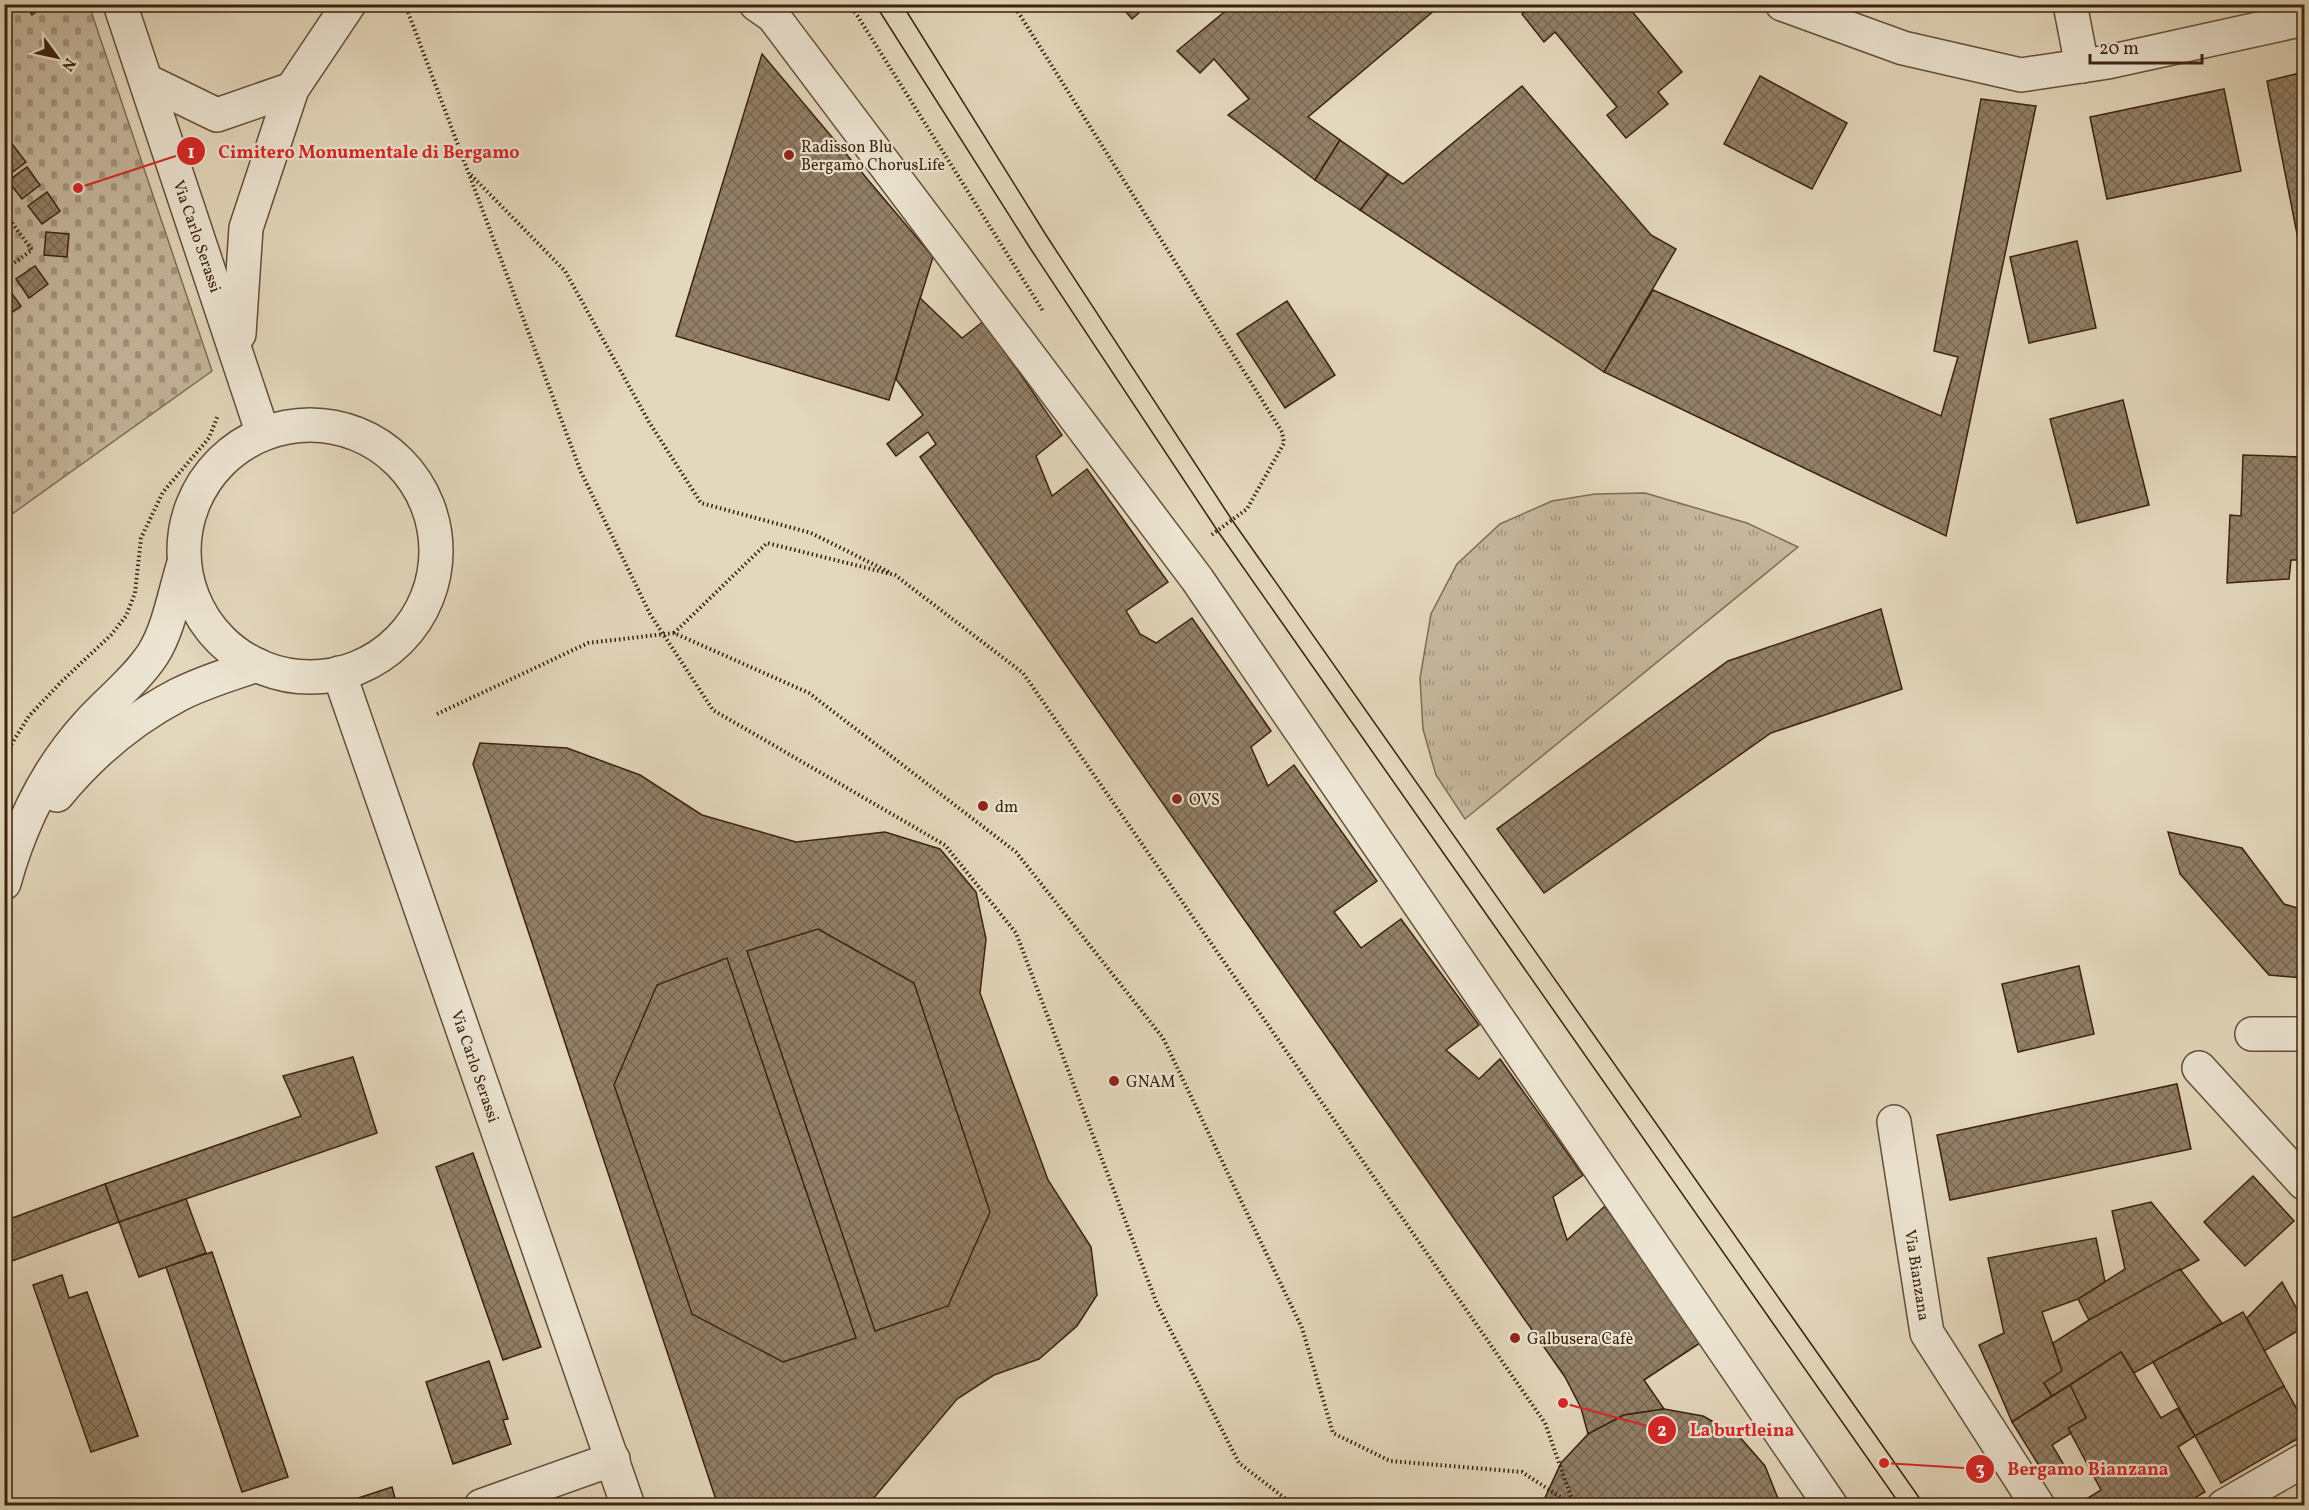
<svg xmlns="http://www.w3.org/2000/svg" width="2309" height="1510" font-family="Vollkorn,serif">
	<style>
		.grass { fill: url(#grass-tufts); stroke: #806d55; stroke-width: 1.5 }
		.cemetery { fill: url(#cemetery-stones); stroke: #806d55; stroke-width: 1.5 }
		.building { fill: url(#building-cross-hatch); stroke: #3b220c; stroke-width: 1.5 }
		.lines { fill: none; stroke-linecap: round; stroke-linejoin: round }
		.minor-casing { stroke: #654f38; stroke-width: 36 }
		.path { stroke: #3b220c; stroke-width: 4; stroke-dasharray: 1.5 3; stroke-linecap: butt }
		.minor { stroke: #ede5d3; stroke-width: 33 }
		.tram { stroke: #3b220c; stroke-width: 1.5 }
		.poi-dot { fill: #8f2418; stroke: #ede5d3; stroke-width: 2 }
		.labels { text-anchor: middle; stroke-width: 4.5; stroke-linejoin: round; paint-order: stroke }
		.poi-label { font-size: 16px; fill: #3b220c; stroke: #ede5d3; text-anchor: start }
		.street-label { font-size: 16px; fill: #3b220c; stroke: #ede5d3 }
		.leader { fill: none; stroke: #d62828; stroke-width: 2 }
		.callout-dot { fill: #d62828; stroke: #ede5d3; stroke-width: 2 }
		.mark-label { font-size: 18px; text-anchor: middle; font-weight: bold; fill: #fff }
		.callout-label { font-size: 18px; text-anchor: middle; font-weight: bold; fill: #d62828; stroke: #ede5d3; stroke-width: 4.5; stroke-linejoin: round; paint-order: stroke }
	</style>
	<defs>
		<pattern id="grass-tufts" width="24" height="20" patternUnits="userSpaceOnUse" patternTransform="scale(1.5)"><rect width="24" height="20" fill="#c6b89e"/><path d="M3 7l-1-3M5 7V3M7 7l1-3M15 17l-1-3M17 17v-4M19 17l1-3" fill="none" stroke="#a2957f"/></pattern>
		<pattern id="cemetery-stones" width="16" height="16" patternUnits="userSpaceOnUse" patternTransform="scale(1.5)"><rect width="16" height="16" fill="#c6b89e"/><path d="M2 7V4a2 2 0 0 1 4 0v3zM10 15v-3a2 2 0 0 1 4 0v3z" fill="#a2957f"/></pattern>
		<pattern id="building-cross-hatch" width="8" height="8" patternUnits="userSpaceOnUse" patternTransform="scale(1.5)"><rect width="8" height="8" fill="#928068"/><path d="M0 0l8 8M0 8l8-8" fill="none" stroke="#786854"/></pattern>
	</defs>
	<rect width="100%" height="100%" fill="#e3d7bc"/>
	<filter id="stains"><feTurbulence type="fractalNoise" baseFrequency=".00333" numOctaves="4"/><feColorMatrix values="0 0 0 0 .2 0 0 0 0 .09 0 0 0 0 .02 0 0 0 .5 -.17"/></filter>
	<radialGradient id="worn" r=".72"><stop offset=".6" stop-color="#630" stop-opacity="0"/><stop offset="1" stop-color="#630" stop-opacity=".3"/></radialGradient>
	<path class="grass" d="M1645,493L1747,523L1798,547L1465,819L1436,775L1423,729L1420,678L1431,614L1457,564L1500,524L1552,501L1595,494Z"/>
	<path class="cemetery" d="M5,5H89L212,371L5,519Z"/>
	<g class="building">
		<path d="M25,4H46L32,15Z"/>
		<path d="M1119,4H1149L1132,19Z"/>
		<path d="M1234,4H1442L1308,117L1340,140L1315,180L1228,115L1249,99L1214,59L1200,73L1177,51Z"/>
		<path d="M1533,4H1626L1682,72L1658,92L1668,104L1626,138L1607,115L1617,107L1555,32L1544,42L1522,14Z"/>
		<path d="M762,54L933,257L889,400L676,336Z"/>
		<path d="M2304,72V238L2298,239L2267,81Z"/>
		<path d="M1760,76L1847,123L1812,189L1724,144Z"/>
		<path d="M1522,86L1651,235L1676,249L1604,372L1360,210L1388,174L1403,184Z"/>
		<path d="M2224,89L2241,171L2107,199L2090,117Z"/>
		<path d="M1981,99L2036,106L1946,536L1604,372L1653,290L1941,416L1958,357L1934,351Z"/>
		<path d="M1340,140L1388,174L1360,210L1315,180Z"/>
		<path d="M12,144L26,162L7,176L4,172V149Z"/>
		<path d="M27,167L40,185L22,199L8,181Z"/>
		<path d="M47,192L60,211L42,224L28,206Z"/>
		<path d="M46,232L69,234L67,257L44,255Z"/>
		<path d="M2077,241L2096,328L2029,343L2010,257Z"/>
		<path d="M35,266L48,284L29,298L16,279Z"/>
		<path d="M7,287L21,306L4,318V289Z"/>
		<path d="M920,298L962,338L984,321L1062,435L1036,456L1052,496L1087,469L1168,582L1126,611L1140,634L1156,643L1192,618L1271,731L1251,747L1268,786L1294,765L1377,881L1334,912L1361,948L1401,919L1479,1025L1446,1050L1479,1079L1500,1059L1583,1175L1553,1197L1567,1240L1605,1206L1700,1343L1644,1380L1664,1409L1624,1415L1588,1434L1581,1408L1565,1377L920,457L936,444L928,432L896,456L887,444L923,415L896,379Z"/>
		<path d="M1287,301L1335,375L1285,408L1237,334Z"/>
		<path d="M2123,400L2149,505L2077,523L2050,419Z"/>
		<path d="M2243,455L2304,457V560H2291L2289,579L2227,583L2230,515L2241,516Z"/>
		<path d="M1881,609L1902,689L1771,733L1544,893L1497,829L1728,661Z"/>
		<path d="M480,743L567,748L640,775L702,815L796,842L885,832L940,849L976,892L986,939L980,993L1048,1180L1091,1247L1097,1295L1077,1326L1039,1359L994,1375L957,1399L867,1506H718L473,764Z"/>
		<path d="M2168,832L2242,848L2284,904L2304,910V978L2269,975L2180,874Z"/>
		<path d="M818,929L914,983L990,1212L948,1306L875,1331L747,951Z"/>
		<path d="M727,958L856,1338L783,1362L692,1314L614,1085L657,985Z"/>
		<path d="M2079,966L2094,1034L2018,1052L2002,984Z"/>
		<path d="M353,1057L377,1133L119,1222L105,1184L301,1116L283,1076Z"/>
		<path d="M2177,1084L2191,1149L1950,1200L1937,1135Z"/>
		<path d="M473,1153L541,1347L503,1360L436,1167Z"/>
		<path d="M2253,1176L2294,1221L2245,1266L2204,1222Z"/>
		<path d="M105,1184L119,1222L4,1264V1221Z"/>
		<path d="M186,1199L206,1253L139,1277L119,1222Z"/>
		<path d="M2151,1202L2199,1260L2089,1320L2078,1299L2125,1269L2112,1211Z"/>
		<path d="M2096,1238L2105,1282L2078,1299L2042,1312L2062,1371L2044,1383L2052,1396L2012,1422L1979,1345L2004,1333L1988,1258Z"/>
		<path d="M212,1252L288,1477L242,1492L166,1267Z"/>
		<path d="M2180,1269L2222,1323L2134,1373L2121,1352L2052,1396L2044,1383L2062,1371L2053,1343L2089,1320Z"/>
		<path d="M62,1275L69,1298L87,1292L138,1436L91,1452L33,1285Z"/>
		<path d="M2282,1282L2304,1322V1327L2264,1351L2247,1318Z"/>
		<path d="M2243,1312L2284,1386L2195,1436L2153,1362Z"/>
		<path d="M2304,1336V1353L2297,1340Z"/>
		<path d="M2121,1352L2161,1418L2178,1408L2195,1436L2178,1447L2205,1492L2181,1506H2075L2101,1490L2068,1428L2086,1418L2070,1385Z"/>
		<path d="M489,1361L508,1419L503,1420L511,1444L453,1464L426,1382Z"/>
		<path d="M2070,1385L2086,1418L2068,1428L2071,1433L2052,1445L2064,1465L2046,1477L2012,1422Z"/>
		<path d="M2284,1386L2304,1422V1435L2221,1483L2195,1436Z"/>
		<path d="M1664,1409L1703,1416L1739,1436L1765,1466L1781,1506H1544V1500L1561,1463L1588,1434L1624,1415Z"/>
		<path d="M392,1487L397,1506H334Z"/>
	</g>
	<g class="lines">
		<g class="minor-casing">
			<g id="minor">
				<path d="M120,4L263,434"/>
				<path d="M756,4L773,16L1197,579L1831,1506"/>
				<path d="M1782,4L1903,48L2021,75L2108,62L2304,19"/>
				<path d="M2070,4L2082,66"/>
				<path d="M147,81L217,115L292,89"/>
				<path d="M239,334L246,228L292,89L349,4"/>
				<circle cx="310" cy="551" r="126"/>
				<path d="M339,673L628,1506"/>
				<path d="M57,795C90,755 132,719 178,695C203,682 231,674 257,665"/>
				<path d="M4,883C20,825 47,769 88,724C109,701 136,680 153,654C169,629 175,591 184,563"/>
				<path d="M2252,1034H2304"/>
				<path d="M2199,1068L2304,1183"/>
				<path d="M1894,1122L1927,1333L2038,1506"/>
				<path d="M481,1506L613,1459"/>
				<path d="M2224,1506L2304,1460"/>
			</g>
		</g>
		<g class="path">
			<path d="M405,4L581,472L650,614L713,710L945,845L1016,933L1157,1304L1239,1463L1295,1506"/>
			<path d="M850,4L1043,311"/>
			<path d="M1013,4L1282,432L1284,443L1247,509L1210,536"/>
			<path d="M471,175L565,271L649,422L701,503L811,533L889,572"/>
			<path d="M4,212L32,250L4,270"/>
			<path d="M674,633L767,543L895,575L1023,673L1545,1423L1574,1505"/>
			<path d="M437,714L588,643L674,633L809,693L1016,852L1163,1038L1302,1328L1333,1433L1390,1461L1522,1472L1574,1506"/>
			<path d="M4,756L29,716L62,681L111,635L126,616L135,593L141,538L163,492L209,438L218,415"/>
		</g>
		<use href="#minor" class="minor"/>
		<g class="tram">
			<path d="M875,4L1030,248L1217,530L1901,1506"/>
			<path d="M902,4L1046,235L1232,520L1925,1506"/>
		</g>
	</g>
	<g class="poi-dot">
		<circle cx="789" cy="155" r="6"/>
		<circle cx="1177" cy="799" r="6"/>
		<circle cx="983" cy="806" r="6"/>
		<circle cx="1114" cy="1081" r="6"/>
		<circle cx="1515" cy="1338" r="6"/>
	</g>
	<g class="labels">
		<g class="poi-label">
			<text x="801" y="152">Radisson Blu<tspan x="801" dy="18">Bergamo ChorusLife</tspan></text>
			<text x="1189" y="805">OVS</text>
			<text x="995" y="812">dm</text>
			<text x="1126" y="1087">GNAM</text>
			<text x="1527" y="1344">Galbusera Cafè</text>
		</g>
		<g class="street-label">
			<text transform="translate(198 236) rotate(71)" y="6">Via Carlo Serassi</text>
			<text transform="translate(476 1066) rotate(71)" y="6">Via Carlo Serassi</text>
			<text transform="translate(1918 1275) rotate(81)" y="6">Via Bianzana</text>
		</g>
	</g>
	<path class="leader" d="M78 188L191 151M1563 1403L1662 1430M1884 1463L1980 1469"/>
	<g class="callout-dot">
		<circle cx="78" cy="188" r="6"/>
		<circle cx="1563" cy="1403" r="6"/>
		<circle cx="1884" cy="1463" r="6"/>
		<circle cx="191" cy="151" r="15"/>
		<circle cx="1662" cy="1430" r="15"/>
		<circle cx="1980" cy="1469" r="15"/>
	</g>
	<g class="mark-label">
		<text x="191" y="158">1</text>
		<text x="1662" y="1436">2</text>
		<text x="1980" y="1475">3</text>
	</g>
	<g class="callout-label">
		<text x="369" y="158">Cimitero Monumentale di Bergamo</text>
		<text x="1742" y="1436">La burtleina</text>
		<text x="2088" y="1475">Bergamo Bianzana</text>
	</g>
	<rect width="2309" height="1510" fill="none" stroke="#e3d7bc" stroke-width="24"/>
	<rect x="6" y="6" width="2297" height="1498" fill="none" stroke="#3b220c" stroke-width="3"/>
	<rect x="12" y="12" width="2285" height="1486" fill="none" stroke="#3b220c" stroke-width="1.5"/>
	<g transform="translate(57 57) rotate(123)" stroke="#ede5d3" stroke-width="4.5" paint-order="stroke">
	<path d="M0-4.5L10 22L0 15L-10 22Z" fill="#3b220c"/>
	<text y="-9" font-size="16" font-weight="bold" text-anchor="middle" fill="#3b220c">N</text>
	</g>
	<path d="M2090 54v9h112v-9" fill="none" stroke="#3b220c" stroke-width="3"/>
	<text x="2099" y="54" font-size="18" fill="#3b220c" stroke="#ede5d3" stroke-width="4.5" paint-order="stroke">20 m</text>
	<rect width="100%" height="100%" filter="url(#stains)"/>
	<rect width="100%" height="100%" fill="url(#worn)"/>
</svg>
